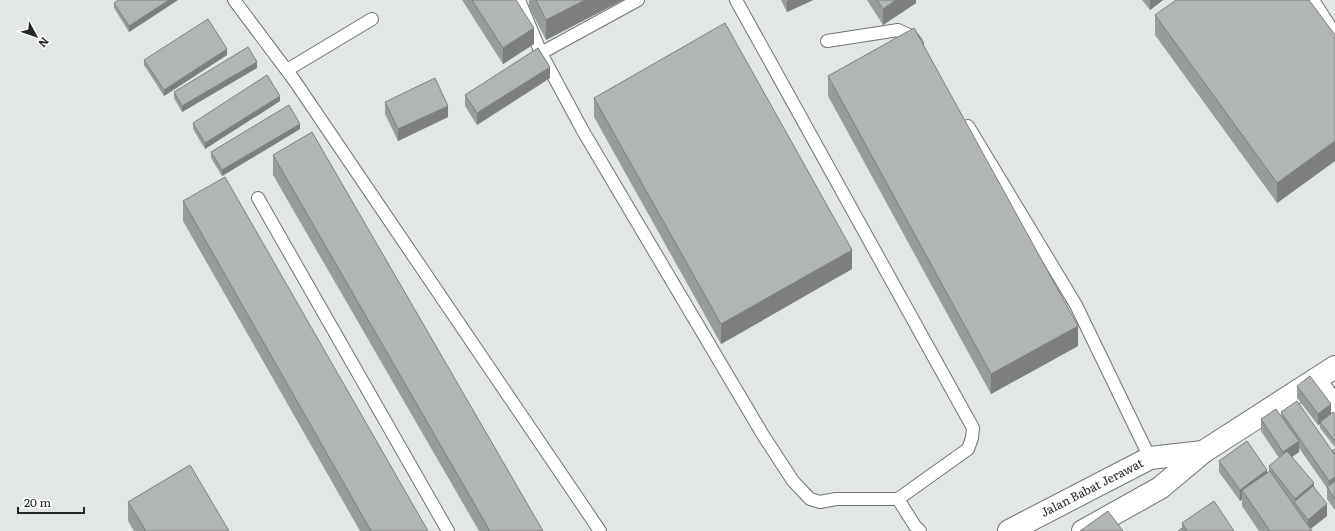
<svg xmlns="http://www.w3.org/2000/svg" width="1335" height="531" font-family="Literata,serif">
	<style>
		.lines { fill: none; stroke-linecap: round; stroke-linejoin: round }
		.service-casing { stroke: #707472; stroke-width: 14 }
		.minor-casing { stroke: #707472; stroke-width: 24 }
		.secondary-casing { stroke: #707472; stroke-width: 24 }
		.service { stroke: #fff; stroke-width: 12 }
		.minor { stroke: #fff; stroke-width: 22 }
		.secondary { stroke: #fff; stroke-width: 22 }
		.wall { fill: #989d9b }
		.shaded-wall { fill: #7c7f7e }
		.building { fill: #b1b6b4; stroke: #7c7f7e }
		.labels { text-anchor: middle; stroke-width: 3.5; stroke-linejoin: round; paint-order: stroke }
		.street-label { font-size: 12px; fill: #252726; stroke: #fff }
	</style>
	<rect width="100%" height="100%" fill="#e2e7e5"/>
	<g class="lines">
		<g class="service-casing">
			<g id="service">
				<path d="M234,0L294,80L600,531"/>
				<path d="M519,0L541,53"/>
				<path d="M638,0L541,53L583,131L763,435L793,481L810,499L820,502L836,499H898"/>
				<path d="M736,0L973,428L972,438L968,449L898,499L915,526L920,531"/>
				<path d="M1313,0L1335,34"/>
				<path d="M827,41L898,30L911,36L917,44"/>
				<path d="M287,70L372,19"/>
				<path d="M968,126L1076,305L1150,458"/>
				<path d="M258,198L448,531"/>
			</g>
		</g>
		<g class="minor-casing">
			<path id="minor" d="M1315,381L1335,407"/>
		</g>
		<g class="secondary-casing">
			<g id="secondary">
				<path d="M1009,531L1150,458L1203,452"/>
				<path d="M1083,531L1160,488L1203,452L1335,367"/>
			</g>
		</g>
		<use href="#service" class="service"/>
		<use href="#minor" class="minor"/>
		<use href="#secondary" class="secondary"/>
	</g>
	<g class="wall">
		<path d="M178,0L129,32L114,8V3Z"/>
		<path d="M462,0H516L534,44L503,64Z"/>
		<path d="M529,0H623L546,40L529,7Z"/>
		<path d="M781,0H813L787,12Z"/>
		<path d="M867,0H916V3L883,25Z"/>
		<path d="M1142,0H1163L1150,10Z"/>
		<path d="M1155,15L1335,35V161L1277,203L1155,35Z"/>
		<path d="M227,55L164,96L144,65V60Z"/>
		<path d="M257,68L182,112L174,98V92Z"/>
		<path d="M828,76L1078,346L991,394L828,96Z"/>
		<path d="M550,78L477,125L465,106V95Z"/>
		<path d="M594,98L852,269L721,344L594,117Z"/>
		<path d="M280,101L205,149L193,129V123Z"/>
		<path d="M385,102L448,117L398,141L385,114Z"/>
		<path d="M300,129L222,176L211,158V152Z"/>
		<path d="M273,155L543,531H479L273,175Z"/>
		<path d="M183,201L428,531H360L183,221Z"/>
		<path d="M1297,386L1331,413L1335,414V447L1320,428V424L1318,425L1297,398Z"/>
		<path d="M1281,412L1332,451L1335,449V510L1327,499V488L1299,448V452L1292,457L1314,487L1327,516L1310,529L1312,531H1259L1242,506V499L1240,501L1219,472V461L1267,473L1269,472V466L1279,458L1261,431V419L1281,415Z"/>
		<path d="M128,502L229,531H134L128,521Z"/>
		<path d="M1182,523L1234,531H1178L1182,528Z"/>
	</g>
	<g class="shaded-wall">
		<path d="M169,0H178L129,32V26Z"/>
		<path d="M585,0H623L546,40V20Z"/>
		<path d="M789,0H813L787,12V1Z"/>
		<path d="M896,0H916V3L883,25V9Z"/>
		<path d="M1150,0H1163L1150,10Z"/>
		<path d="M534,28V44L503,64V48Z"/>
		<path d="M227,49V55L164,96V90Z"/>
		<path d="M257,62V68L182,112V106Z"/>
		<path d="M550,67V78L477,125V113Z"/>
		<path d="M280,96V101L205,149V143Z"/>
		<path d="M448,106V117L398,141V129Z"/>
		<path d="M300,124V129L222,176V170Z"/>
		<path d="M1335,141V161L1277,203V183Z"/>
		<path d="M852,250V269L721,344V324Z"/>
		<path d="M1078,326V346L991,394V374Z"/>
		<path d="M1331,404V416L1320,422V424L1318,425V414Z"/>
		<path d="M1299,441V452L1283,463V452Z"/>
		<path d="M1267,470V482L1242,490V499L1240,501V490Z"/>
		<path d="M1335,477V489L1329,491V481Z"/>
		<path d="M1314,483V494L1295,504V499Z"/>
		<path d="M1327,504V516L1308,531V520Z"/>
	</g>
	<g class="building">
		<path d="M118,0H169L129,26L114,3Z"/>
		<path d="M472,0H516L534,28L503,48Z"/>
		<path d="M536,0H585L546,20Z"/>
		<path d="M877,0H896L883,9Z"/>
		<path d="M1176,0H1309L1335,35V141L1277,183L1155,15Z"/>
		<path d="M208,19L227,49L164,90L144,60Z"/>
		<path d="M725,23L852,250L721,324L594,98Z"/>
		<path d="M914,28L1078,326L991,374L828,76Z"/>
		<path d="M248,47L257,62L182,106L174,92Z"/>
		<path d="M538,48L550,67L477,113L465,95Z"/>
		<path d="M267,75L280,96L205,143L193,123Z"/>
		<path d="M435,78L448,106L398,129L385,102Z"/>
		<path d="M289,105L300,124L222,170L211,152Z"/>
		<path d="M312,132L543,531H490L273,155Z"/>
		<path d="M225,177L428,531H371L183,201Z"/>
		<path d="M1310,376L1331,404L1318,414L1297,386Z"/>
		<path d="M1297,401L1335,455V477L1329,481L1281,412Z"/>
		<path d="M1276,409L1299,441L1283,452L1261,419Z"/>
		<path d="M1333,412L1335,414V441L1320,422Z"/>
		<path d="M1247,441L1267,470L1240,490L1219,461Z"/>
		<path d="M1335,449V455L1332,451Z"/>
		<path d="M1287,451L1314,483L1295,499L1269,466Z"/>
		<path d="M190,465L229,531H146L128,502Z"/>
		<path d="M1270,471L1312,531H1270L1242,490Z"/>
		<path d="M1335,481V499L1327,487Z"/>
		<path d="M1313,486L1327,504L1308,520L1294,502Z"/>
		<path d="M1214,501L1234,531H1187L1182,523Z"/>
		<path d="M1108,511L1123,531H1080Z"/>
		<path d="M1182,528L1184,531H1178Z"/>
	</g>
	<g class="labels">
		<g class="street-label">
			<text transform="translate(1092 488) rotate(-27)" y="4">Jalan Babat Jerawat</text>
		</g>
	</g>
	<g transform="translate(36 36) rotate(130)" stroke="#ffffff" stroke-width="3" paint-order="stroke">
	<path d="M0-3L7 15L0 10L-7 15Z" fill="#252726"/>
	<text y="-6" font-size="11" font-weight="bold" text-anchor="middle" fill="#252726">N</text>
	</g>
	<path d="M18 507v6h66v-6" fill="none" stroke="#252726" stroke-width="2"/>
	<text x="24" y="507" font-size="12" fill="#252726" stroke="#ffffff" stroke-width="3" paint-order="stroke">20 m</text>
</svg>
